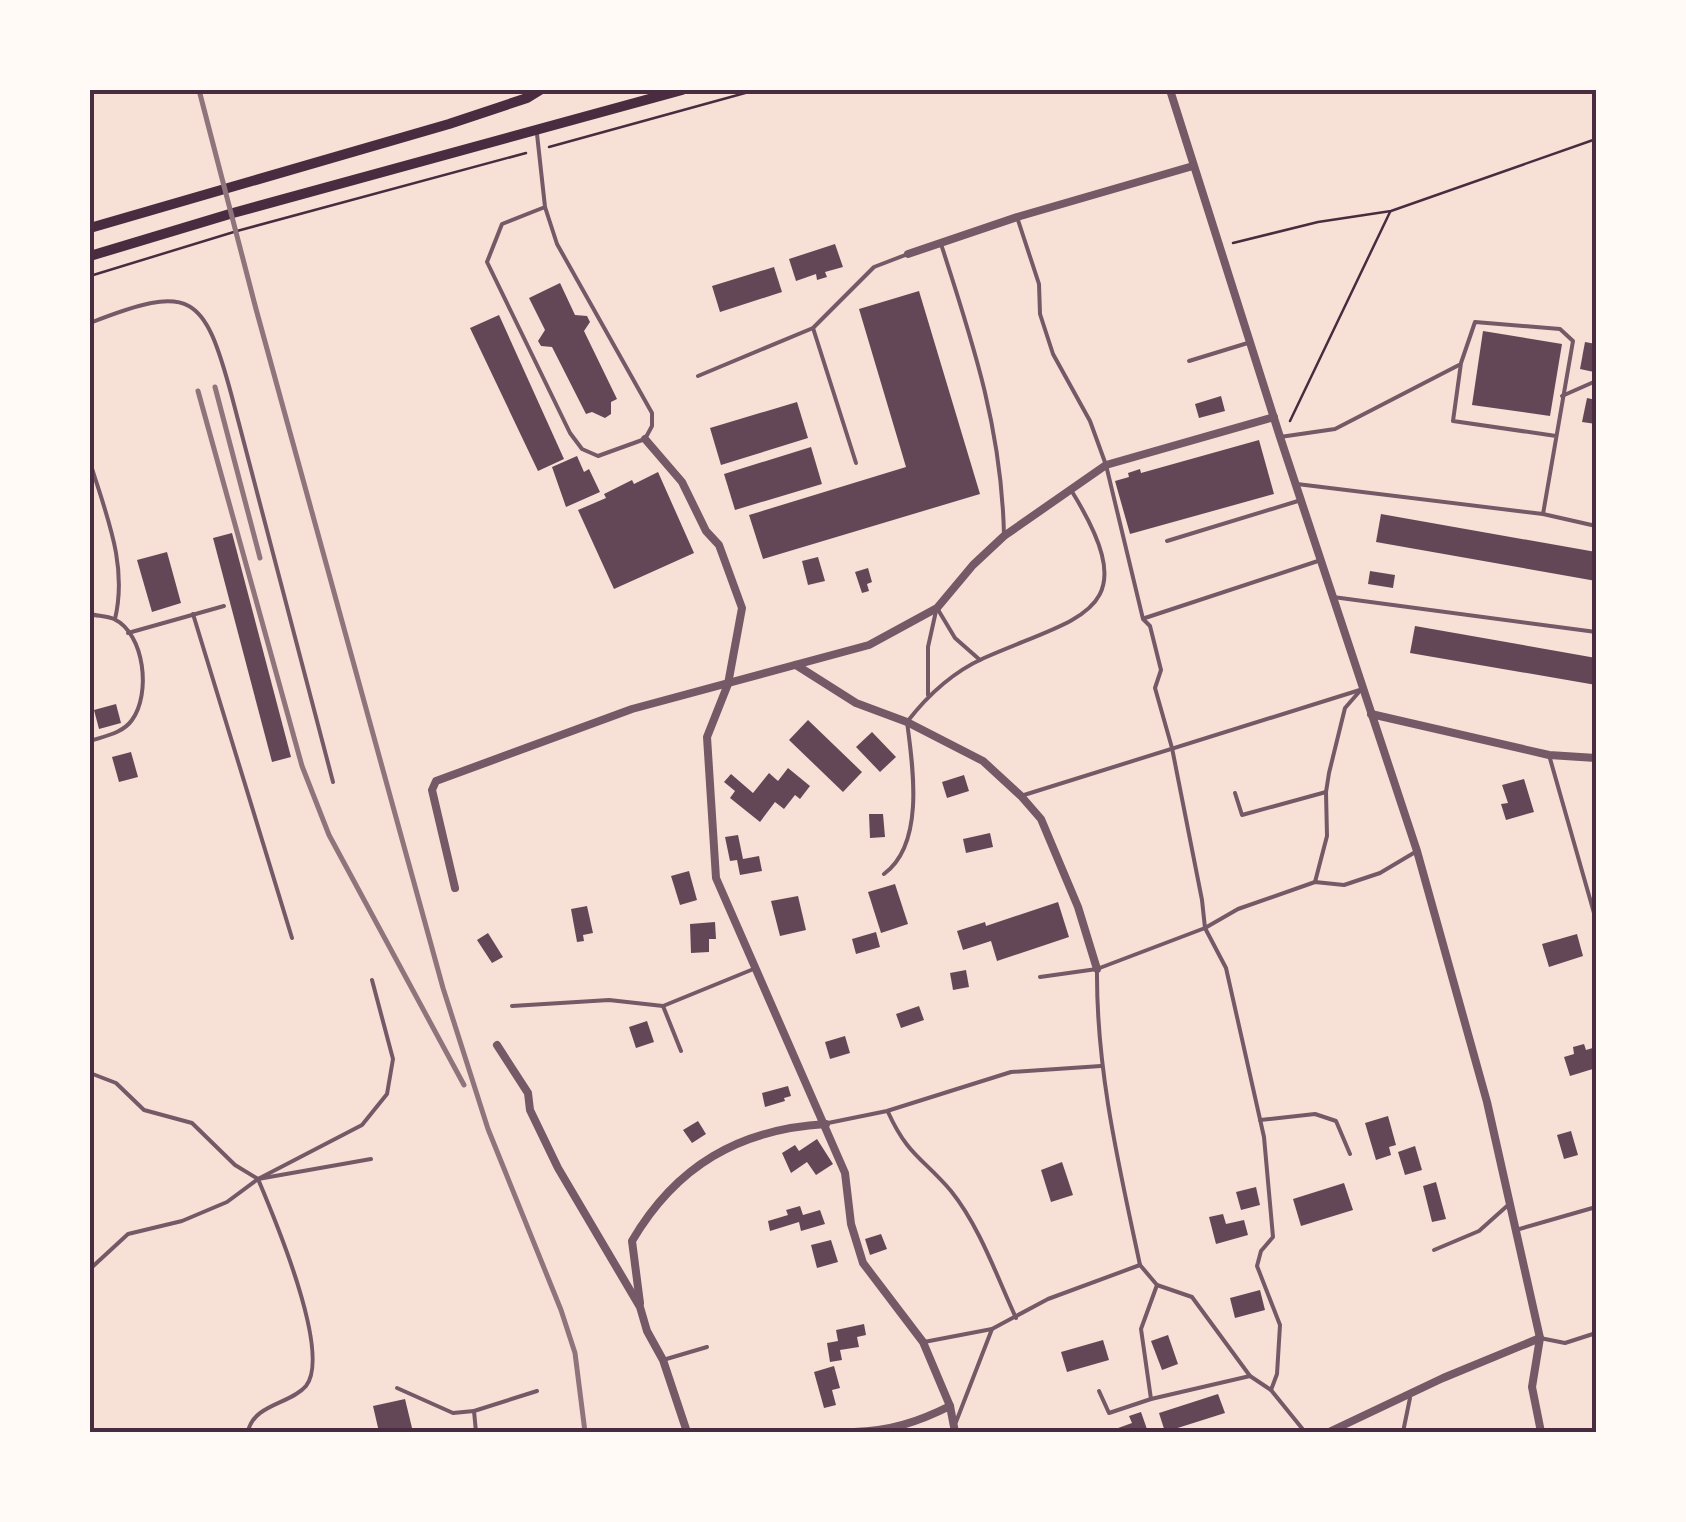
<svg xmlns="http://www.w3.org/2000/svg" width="1686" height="1522" font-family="Raleway,sans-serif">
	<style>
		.building { fill: #644757 }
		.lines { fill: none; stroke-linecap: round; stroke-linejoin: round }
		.path { stroke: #4a2c40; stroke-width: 2.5 }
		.service { stroke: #755966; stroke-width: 4 }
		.minor { stroke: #755966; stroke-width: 8 }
		.secondary { stroke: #4a2c40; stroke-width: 10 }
		.rail { stroke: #8f747c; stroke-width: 5 }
		.neatline { fill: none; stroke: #4a2c40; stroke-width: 4 }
	</style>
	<rect width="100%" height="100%" fill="#f7e1d7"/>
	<g class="building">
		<path d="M835,244L843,267L825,272L827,277L817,280L816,274L796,281L789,259Z"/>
		<path d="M774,267L782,292L720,312L712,286Z"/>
		<path d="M560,283L575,315L587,316L590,322L584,331L617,399L611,402V414L605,418L592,412L586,414L552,347L541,346L538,341L545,330L529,298Z"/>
		<path d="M919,291L980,494L763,559L749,515L906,467L859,309Z"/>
		<path d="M499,315L564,459L538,471L470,328Z"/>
		<path d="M1483,331L1562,344L1550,416L1472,405Z"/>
		<path d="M1585,342L1596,344L1594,372L1580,369Z"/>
		<path d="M1221,396L1225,411L1199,418L1195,404Z"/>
		<path d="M1587,398L1596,400V424L1582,422Z"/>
		<path d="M797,402L808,438L721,465L710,428Z"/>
		<path d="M1259,440L1274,494L1130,534L1115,481L1129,477L1128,473L1140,469L1141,473Z"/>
		<path d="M811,447L822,484L735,510L724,474Z"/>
		<path d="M577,456L584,472L589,469L600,492L566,507L552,467Z"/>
		<path d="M658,472L694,553L614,589L578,510L606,498L604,494L632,480L634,484Z"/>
		<path d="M1381,514L1596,552V581L1376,542Z"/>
		<path d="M232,533L291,757L272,762L213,538Z"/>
		<path d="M167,552L181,603L152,612L137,560Z"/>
		<path d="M818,557L825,581L808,585L802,561Z"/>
		<path d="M868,568L872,582L867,584L869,591L862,593L855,572Z"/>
		<path d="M1370,571L1395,575L1393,588L1368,584Z"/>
		<path d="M1415,626L1596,658V685L1410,653Z"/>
		<path d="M116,704L121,723L99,729L94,710Z"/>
		<path d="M808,720L862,772L843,792L789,740Z"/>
		<path d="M872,732L896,757L880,772L856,747Z"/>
		<path d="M131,752L138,777L119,782L112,757Z"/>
		<path d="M788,768L810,786L800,799L795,795L784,809L775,802L760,822L730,798L735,791L724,782L731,774L753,793L769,773L778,781Z"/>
		<path d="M964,775L969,791L947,798L942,782Z"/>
		<path d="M1524,779L1534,812L1506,820L1501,804L1508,803L1502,785Z"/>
		<path d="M869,814H883L885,837L870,838Z"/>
		<path d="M990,833L993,847L966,853L963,839Z"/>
		<path d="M738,835L743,859L759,856L762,871L740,875L737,860L730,861L725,837Z"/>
		<path d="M689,871L697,900L680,905L671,876Z"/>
		<path d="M895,884L908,924L881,933L868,892Z"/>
		<path d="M798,896L806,930L780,936L771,901Z"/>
		<path d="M1058,902L1069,937L997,961L991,941L963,950L957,931L985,922L986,926Z"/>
		<path d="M587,906L593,933L583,935L584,941L577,942L571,909Z"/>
		<path d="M715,922L716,939H709V952L691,953L690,924Z"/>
		<path d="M876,932L880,947L856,954L852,939Z"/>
		<path d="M488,933L503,957L492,963L477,940Z"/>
		<path d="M1577,934L1583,956L1549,967L1542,944Z"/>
		<path d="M966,970L969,987L953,990L950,973Z"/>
		<path d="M919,1006L924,1020L901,1028L896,1014Z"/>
		<path d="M647,1021L654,1042L636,1048L629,1027Z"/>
		<path d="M845,1036L850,1053L830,1059L825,1042Z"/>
		<path d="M1584,1044L1586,1050L1596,1047V1068L1570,1076L1564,1057L1574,1054L1573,1047Z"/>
		<path d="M788,1086L791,1096L784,1098L785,1101L765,1107L762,1093Z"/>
		<path d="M1388,1116L1396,1145L1389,1147L1391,1155L1376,1160L1365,1123Z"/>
		<path d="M698,1121L706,1134L692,1143L683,1130Z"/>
		<path d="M1571,1131L1578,1155L1564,1159L1557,1135Z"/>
		<path d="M817,1139L833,1164L816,1175L807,1162L791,1173L782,1153L795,1145L799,1151Z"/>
		<path d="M1415,1146L1422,1170L1405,1175L1398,1152Z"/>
		<path d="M1062,1162L1073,1195L1051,1202L1041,1170Z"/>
		<path d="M1436,1182L1446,1219L1432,1222L1423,1186Z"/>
		<path d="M1344,1183L1353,1210L1301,1226L1293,1199Z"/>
		<path d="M1256,1187L1260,1205L1241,1210L1236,1192Z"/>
		<path d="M800,1206L803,1215L820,1210L825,1224L801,1231L799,1222L770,1231L768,1221L788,1215L786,1210Z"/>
		<path d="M1223,1214L1226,1224L1244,1220L1248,1235L1216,1244L1209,1217Z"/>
		<path d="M881,1234L887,1249L870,1255L865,1239Z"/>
		<path d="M831,1240L838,1262L817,1268L811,1245Z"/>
		<path d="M1260,1290L1265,1310L1235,1318L1230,1298Z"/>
		<path d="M864,1324L866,1335L857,1337L859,1347L840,1350L842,1360L830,1362L827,1343L838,1341L836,1330Z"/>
		<path d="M1168,1335L1178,1364L1162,1370L1151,1341Z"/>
		<path d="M1103,1340L1109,1360L1067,1372L1061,1352Z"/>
		<path d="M834,1366L840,1388L832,1390L836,1405L824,1408L814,1372Z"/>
		<path d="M1218,1394L1225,1413L1165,1432L1159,1413Z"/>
		<path d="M405,1399L413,1432H379L373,1406Z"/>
		<path d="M1141,1412L1148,1432H1107L1132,1423L1129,1416Z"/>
	</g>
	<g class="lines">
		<g class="path">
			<path d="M549,147L756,90"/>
			<path d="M1233,243L1318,222L1391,211L1596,139"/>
			<path d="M90,276L237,231L526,153"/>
			<path d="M1290,421L1390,212"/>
		</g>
		<g class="service">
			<path d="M537,134L545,207L557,244L652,413V426L645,439L598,456L582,449L570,433L487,262L502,224L545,207"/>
			<path d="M1017,217L1039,284L1040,314L1053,354L1090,421L1106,465L1143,619L1150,626L1161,670L1155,688L1172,748L1202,900L1205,928L1226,968L1264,1137L1273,1237L1261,1251L1257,1266L1280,1325L1277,1374L1271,1390"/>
			<path d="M941,244C973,343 1002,430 1004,536"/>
			<path d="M90,323C192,283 204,293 232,397L333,782"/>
			<path d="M813,328L856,463"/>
			<path d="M1189,361L1251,342"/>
			<path d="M698,376L813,328L874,267L908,254"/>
			<path d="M1562,396L1596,381"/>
			<path d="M1280,437L1335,429L1459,365"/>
			<path d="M90,462C106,515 128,564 115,619"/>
			<path d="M1297,484L1543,514L1596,526"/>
			<path d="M1543,514L1573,341L1560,329L1475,322L1461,363L1453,421L1556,436"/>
			<path d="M1167,541L1298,501"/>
			<path d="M1333,597L1596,632"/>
			<path d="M937,608L955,638L980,660"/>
			<path d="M90,614C97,616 107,616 114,619C145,634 151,694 132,720C123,733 105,736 90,741"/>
			<path d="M193,614L292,938"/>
			<path d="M1145,618L1321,560"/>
			<path d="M128,633L224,606"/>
			<path d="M928,695V647L936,611"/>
			<path d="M1549,755L1596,920"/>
			<path d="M1235,793L1242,815L1326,792"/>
			<path d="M1024,795L1363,689"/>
			<path d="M884,874C925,844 913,767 907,722C927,696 953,672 984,658C1081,615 1148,614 1071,490"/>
			<path d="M1315,882L1327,836L1326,792L1329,773L1345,708L1359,692"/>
			<path d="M1097,969C1096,1070 1119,1166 1140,1265L1157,1285L1192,1297L1250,1376L1271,1390L1305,1432"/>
			<path d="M1040,977L1097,969L1205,928L1238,909L1315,882L1344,885L1380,873L1417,851"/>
			<path d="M512,1006L609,1000L663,1006L756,968"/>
			<path d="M663,1006L681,1051"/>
			<path d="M90,1073L116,1083L144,1110L192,1123L235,1165L258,1179L371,1159"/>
			<path d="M888,1112C908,1156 923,1158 951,1191C980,1227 997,1277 1016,1318"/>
			<path d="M1260,1120L1315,1114L1336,1121L1350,1154"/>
			<path d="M828,1123L887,1111L1011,1072L1101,1066"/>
			<path d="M1516,1230L1596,1207"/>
			<path d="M1434,1250L1479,1231L1507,1206"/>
			<path d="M90,1269L128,1234L182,1221L227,1202L258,1179L362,1125L387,1094L393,1059L372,980"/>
			<path d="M1540,1338L1565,1343L1596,1333"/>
			<path d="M924,1342L992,1329L1048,1299L1140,1265"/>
			<path d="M663,1360L707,1347"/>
			<path d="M397,1388L453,1413L474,1411"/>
			<path d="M1099,1391L1109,1413L1151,1399L1250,1376"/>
			<path d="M1151,1399L1141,1329L1157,1285"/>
			<path d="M956,1422L992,1329"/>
			<path d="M248,1432C253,1404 291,1404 306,1386C332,1353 274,1217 258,1179"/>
			<path d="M476,1432L474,1411L537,1391"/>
			<path d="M1403,1432L1410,1398"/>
		</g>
		<g class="minor">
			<path d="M1170,90L1280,437L1417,851L1487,1102L1540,1338L1532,1387L1541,1432"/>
			<path d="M908,254L1017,217L1193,166"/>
			<path d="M645,439L682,482L706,531L719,545L742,608L728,684L707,737L716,878L845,1173L851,1224L863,1263L923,1342L950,1406L955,1432"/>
			<path d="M796,665L856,703L907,722L983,761L1021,796L1041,819L1078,907L1097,969"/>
			<path d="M1371,714L1549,755L1596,758"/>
			<path d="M455,888L432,790L436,781L632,709L869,645L937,608L973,565L1004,536L1106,465L1274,417"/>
			<path d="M497,1045L528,1093L530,1110L558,1168L640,1307L647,1331L663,1360L686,1429"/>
			<path d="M640,1303L632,1241C676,1166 739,1129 826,1124"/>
			<path d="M854,1432C890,1431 918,1422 950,1406"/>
			<path d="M1329,1432L1443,1378L1540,1338"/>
		</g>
		<g class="secondary">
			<path d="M90,228L449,124L527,98L540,90"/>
			<path d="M90,256L233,213L682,90"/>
		</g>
		<g class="rail">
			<path d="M199,90L256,309L443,988L488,1129L561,1310L575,1353L585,1432"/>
			<path d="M215,387L260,558"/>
			<path d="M198,391L302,766L329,835L464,1085"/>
		</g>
	</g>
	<rect width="1686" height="1522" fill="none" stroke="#fffaf5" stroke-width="185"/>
	<rect x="92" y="92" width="1502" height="1338" class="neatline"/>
</svg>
